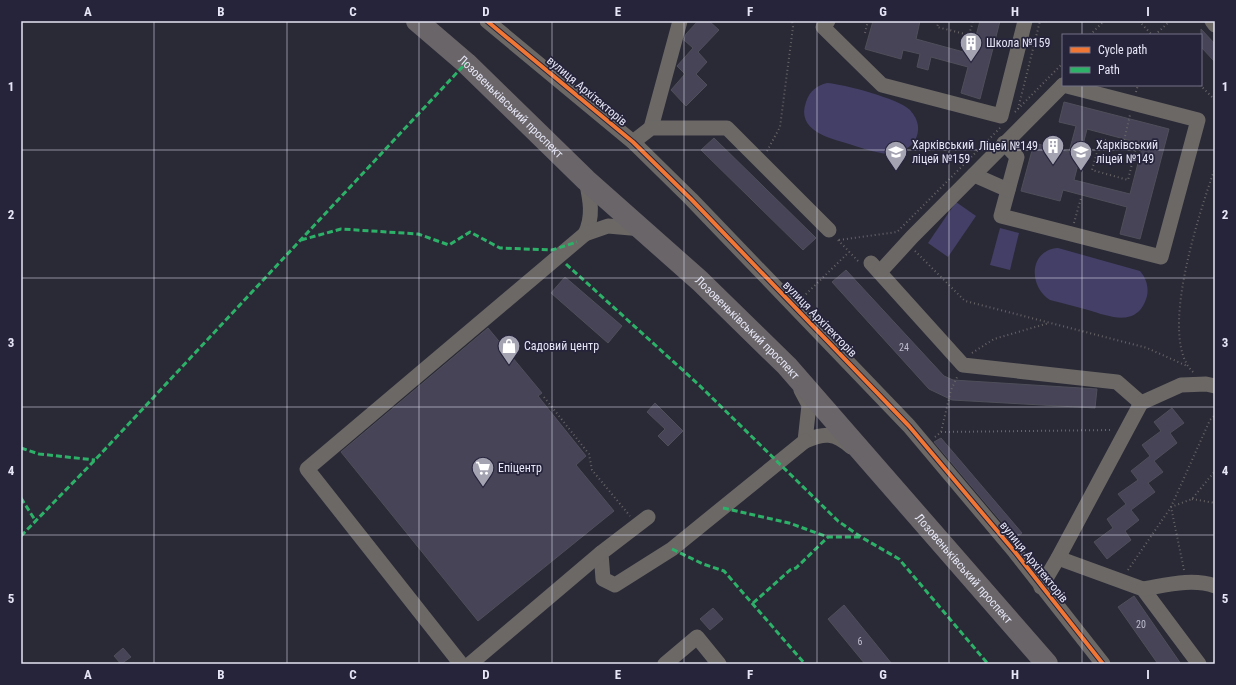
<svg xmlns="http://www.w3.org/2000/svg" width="1236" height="685" font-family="'Roboto Condensed',sans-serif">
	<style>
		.green { fill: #433f66 }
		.building { fill: #474458; stroke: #4f4f5a; fill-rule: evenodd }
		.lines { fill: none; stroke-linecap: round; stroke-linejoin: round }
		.path { stroke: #666466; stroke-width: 2; stroke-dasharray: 1 3; stroke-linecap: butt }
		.minor { stroke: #6b6866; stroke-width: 15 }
		.highway { stroke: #696569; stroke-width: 22 }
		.quiet { stroke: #2db169; stroke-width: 3; stroke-dasharray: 6 3; stroke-linecap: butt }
		.cycleway-casing { stroke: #26243b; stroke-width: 6 }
		.cycleway { stroke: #f07635; stroke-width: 4 }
		.grid { fill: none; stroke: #e5e5f5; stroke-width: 1; stroke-opacity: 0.55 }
		.labels { text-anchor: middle; stroke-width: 3.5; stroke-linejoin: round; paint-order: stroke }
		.number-label { font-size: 10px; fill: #bebdce }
		.poi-label { font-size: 12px; fill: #e5e5f5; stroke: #26243b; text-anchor: start }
		.street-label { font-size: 12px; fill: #e5e5f5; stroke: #26243b }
		.neatline { fill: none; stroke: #e5e5f5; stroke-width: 1.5 }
		.grid-label { font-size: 13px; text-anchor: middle; font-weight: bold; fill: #e5e5f5 }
	</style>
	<rect width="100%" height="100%" fill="#2a2936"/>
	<g class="green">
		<path d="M827,83C843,84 900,99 910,110C931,133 908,159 881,153C870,151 859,147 849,144C828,138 796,130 806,102C809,92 817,85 827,83Z"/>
		<path d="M956,202L976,216L948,257L928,243Z"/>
		<path d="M1000,228L1019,233L1010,270L990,265Z"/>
		<path d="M1058,248L1140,271C1146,278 1149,287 1147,296C1138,328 1111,317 1088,310C1076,307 1063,303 1050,300C1028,286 1029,250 1058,248Z"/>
	</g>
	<g class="building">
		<path d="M698,21H709L719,30L698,52L707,62L696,74L707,85L686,106L671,90L685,74L677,66L693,48L684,40L686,34Z"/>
		<path d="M873,21H920L916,39L971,54L980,21H1000L980,99L961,93L968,67L931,57L928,70L917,67L920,54L903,50L901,59L865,49Z"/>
		<path d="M1201,29L1215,44V62L1201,47Z"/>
		<path d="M1064,102L1169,129L1140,239L1120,234L1127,207L1063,190L1060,201L1021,191L1034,143L1069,152L1076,126L1059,122ZM1087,129L1143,144L1130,194L1074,180Z"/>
		<path d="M714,138L816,238L803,250L701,150Z"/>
		<path d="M846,270L944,376L953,380L1097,389L1095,408L952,400L929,389L832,282Z"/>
		<path d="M565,277L622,326L608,343L551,293Z"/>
		<path d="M488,328L542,393L538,396L586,456L576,465L614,511L478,621L341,452Z"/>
		<path d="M655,403L683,431L668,446L658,436L665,429L647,412Z"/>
		<path d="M1172,408L1184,423L1170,433L1177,443L1154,461L1163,472L1148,483L1155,492L1131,510L1139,520L1125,531L1131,540L1107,559L1094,542L1113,528L1107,519L1126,504L1118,494L1138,480L1131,471L1150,456L1142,445L1161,431L1154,422Z"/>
		<path d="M941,438L1022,533L1015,538L934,442Z"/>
		<path d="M1134,596L1163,638L1181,664H1158L1118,607Z"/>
		<path d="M844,605L892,664H865L828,619Z"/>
		<path d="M713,608L723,619L710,630L700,619Z"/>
		<path d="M123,648L131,657L121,664L114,656Z"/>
	</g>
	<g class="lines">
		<g class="path">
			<path d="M939,21L937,27L969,35L973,21"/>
			<path d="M1139,21L1152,35"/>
			<path d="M865,33L868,21"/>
			<path d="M1090,35L1104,21"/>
			<path d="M1155,35L1170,21"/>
			<path d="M1200,85L1215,100"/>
			<path d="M1136,92L1138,85"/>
			<path d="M1018,109L1040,21"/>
			<path d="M1015,112L1063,63"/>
			<path d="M1123,145L1136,148L1128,180L1092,170L1101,139L1123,145L1130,115"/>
			<path d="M767,151L780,127L793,27L792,21"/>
			<path d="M1074,223L1081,198"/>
			<path d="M838,240L858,261"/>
			<path d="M839,240L897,232L1000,128"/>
			<path d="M915,251L965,301L1147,348L1187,366"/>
			<path d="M803,297L849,252"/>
			<path d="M972,353L994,339L1049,323"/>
			<path d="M1193,372C1157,338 1200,211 1215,168"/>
			<path d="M544,397L589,454L592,470L630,516"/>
			<path d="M941,432L1112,430"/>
			<path d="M935,437L941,432L951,390L958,375"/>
			<path d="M1192,499L1215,503"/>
			<path d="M1128,570L1171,507L1192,499L1215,471"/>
			<path d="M1184,570L1171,507L1210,420L1215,415"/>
		</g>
		<g class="minor">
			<path d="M487,21L633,142L691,199L909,426L1015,552L1103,664"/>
			<path d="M828,21L823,27L882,85L1001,116L1025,21"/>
			<path d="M1212,21L1215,25"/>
			<path d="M651,128L680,21"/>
			<path d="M633,142L651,128H727L829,230"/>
			<path d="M1004,143L1017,157L1001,216L1161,257L1198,120L1063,85"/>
			<path d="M974,175L1008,190"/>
			<path d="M585,234C594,216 590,199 586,180"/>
			<path d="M871,263L963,365L1117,382L1141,403"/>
			<path d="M880,272L912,237L1063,85"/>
			<path d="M801,390L809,405L805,441C824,433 834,432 851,447"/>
			<path d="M648,517L601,553L603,579L615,585L672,549L805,441"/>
			<path d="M1058,558L1143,589L1199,664"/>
			<path d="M1041,587L1058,558L1141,403L1181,385L1206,384L1215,386"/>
			<path d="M1143,589C1167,585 1192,578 1215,586"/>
			<path d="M461,664L307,469L585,234L608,226L642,229"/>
			<path d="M470,664L601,553"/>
			<path d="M665,664L697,637L719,664"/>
		</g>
		<path class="highway" id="s1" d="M417,21L466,63L586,180L700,281L787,366L1047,664"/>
		<g class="quiet">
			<path d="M301,240L341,229L418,234L449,245L470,232L500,248L552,250L577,242"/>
			<path d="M566,264L698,384L838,521L861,537L899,559L988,664"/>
			<path d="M21,448L39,454L95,460"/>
			<path d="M21,498L35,520"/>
			<path d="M723,508L789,523L828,537H861"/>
			<path d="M21,536L95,460L466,63"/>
			<path d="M672,549L703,564L724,571L805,664"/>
			<path d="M753,603L790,570L796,568L828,537"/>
		</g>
		<g class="cycleway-casing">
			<path id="cycleway" d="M487,21L633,142L691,199L909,426L1015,552L1103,664"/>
		</g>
		<use href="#cycleway" class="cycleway"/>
	</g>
	<path class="grid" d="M154,21V664M287,21V664M419,21V664M552,21V664M684,21V664M817,21V664M949,21V664M1082,21V35M1082,85V664M21,150H1215M21,278H1215M21,407H1215M21,535H1215"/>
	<defs>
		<g id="building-pin" transform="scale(1.15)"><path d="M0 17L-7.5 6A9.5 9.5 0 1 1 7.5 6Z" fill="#a4a3b2" stroke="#26243b"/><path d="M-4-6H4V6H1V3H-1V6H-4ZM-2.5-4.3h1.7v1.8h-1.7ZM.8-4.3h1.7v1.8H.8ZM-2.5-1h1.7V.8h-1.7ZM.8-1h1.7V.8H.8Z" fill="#fff"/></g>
		<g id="school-pin" transform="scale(1.15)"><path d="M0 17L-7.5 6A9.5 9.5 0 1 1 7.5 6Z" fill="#a4a3b2" stroke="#26243b"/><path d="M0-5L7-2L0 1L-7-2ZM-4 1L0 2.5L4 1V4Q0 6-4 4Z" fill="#fff"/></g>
		<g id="shop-pin" transform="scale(1.15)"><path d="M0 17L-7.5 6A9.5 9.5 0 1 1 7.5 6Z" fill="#a4a3b2" stroke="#26243b"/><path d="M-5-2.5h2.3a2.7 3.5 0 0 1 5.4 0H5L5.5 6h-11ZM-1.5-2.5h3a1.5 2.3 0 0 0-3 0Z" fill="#fff"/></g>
		<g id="supermarket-pin" transform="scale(1.15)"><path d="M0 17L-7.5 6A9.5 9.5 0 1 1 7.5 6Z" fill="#a4a3b2" stroke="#26243b"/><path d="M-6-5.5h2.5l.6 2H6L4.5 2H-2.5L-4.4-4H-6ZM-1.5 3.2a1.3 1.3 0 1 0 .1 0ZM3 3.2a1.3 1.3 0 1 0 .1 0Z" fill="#fff"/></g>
	</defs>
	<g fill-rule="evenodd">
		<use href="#building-pin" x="971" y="43"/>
		<use href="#building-pin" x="1053" y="146"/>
		<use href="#school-pin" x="896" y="152"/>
		<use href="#school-pin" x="1081" y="152"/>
		<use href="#shop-pin" x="509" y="346"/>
		<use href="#supermarket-pin" x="483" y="468"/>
	</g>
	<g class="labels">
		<g class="number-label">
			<text x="904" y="351">24</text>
			<text x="1141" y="628">20</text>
			<text x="860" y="645">6</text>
		</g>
		<g class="poi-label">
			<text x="986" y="47">Школа №159</text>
			<text x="912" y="149">Харківський<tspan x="912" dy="14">ліцей №159</tspan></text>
			<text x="1096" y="149">Харківський<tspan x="1096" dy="14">ліцей №149</tspan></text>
			<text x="1038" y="150" text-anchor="end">Ліцей №149</text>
			<text x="524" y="350">Садовий центр</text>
			<text x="498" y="472">Епіцентр</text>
		</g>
		<g class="street-label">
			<text transform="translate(587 91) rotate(40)" y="4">вулиця Архітекторів</text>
			<text dy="4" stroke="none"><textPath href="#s1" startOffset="127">Лозовеньківський проспект</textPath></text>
			<text transform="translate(820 319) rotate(46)" y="4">вулиця Архітекторів</text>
			<text dy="4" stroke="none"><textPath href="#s1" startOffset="451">Лозовеньківський проспект</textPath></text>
			<text transform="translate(1034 562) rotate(51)" y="4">вулиця Архітекторів</text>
			<text dy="4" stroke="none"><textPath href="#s1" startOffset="775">Лозовеньківський проспект</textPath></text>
		</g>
	</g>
	<rect width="1236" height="685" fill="none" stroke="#26243b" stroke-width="44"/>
	<rect x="1062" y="34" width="140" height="52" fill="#26243b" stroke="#727185"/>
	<rect x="1070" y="47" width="20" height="6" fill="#f07635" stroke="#727185"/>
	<text x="1098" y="54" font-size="12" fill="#e5e5f5">Cycle path</text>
	<rect x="1070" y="67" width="20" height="6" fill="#2db169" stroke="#727185"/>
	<text x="1098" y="74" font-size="12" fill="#e5e5f5">Path</text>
	<rect x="22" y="22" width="1192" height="641" class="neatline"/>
	<g class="grid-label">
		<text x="88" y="16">A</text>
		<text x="221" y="16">B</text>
		<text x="353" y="16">C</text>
		<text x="486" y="16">D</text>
		<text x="618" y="16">E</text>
		<text x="750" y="16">F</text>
		<text x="883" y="16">G</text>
		<text x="1015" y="16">H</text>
		<text x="1148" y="16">I</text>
		<text x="11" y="91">1</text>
		<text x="1225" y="91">1</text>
		<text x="11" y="219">2</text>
		<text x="1225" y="219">2</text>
		<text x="11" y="347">3</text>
		<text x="1225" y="347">3</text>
		<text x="11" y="475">4</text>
		<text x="1225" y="475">4</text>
		<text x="11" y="603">5</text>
		<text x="1225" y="603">5</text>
		<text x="88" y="679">A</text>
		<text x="221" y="679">B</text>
		<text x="353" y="679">C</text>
		<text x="486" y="679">D</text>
		<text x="618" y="679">E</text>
		<text x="750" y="679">F</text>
		<text x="883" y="679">G</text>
		<text x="1015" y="679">H</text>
		<text x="1148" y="679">I</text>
	</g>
</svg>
